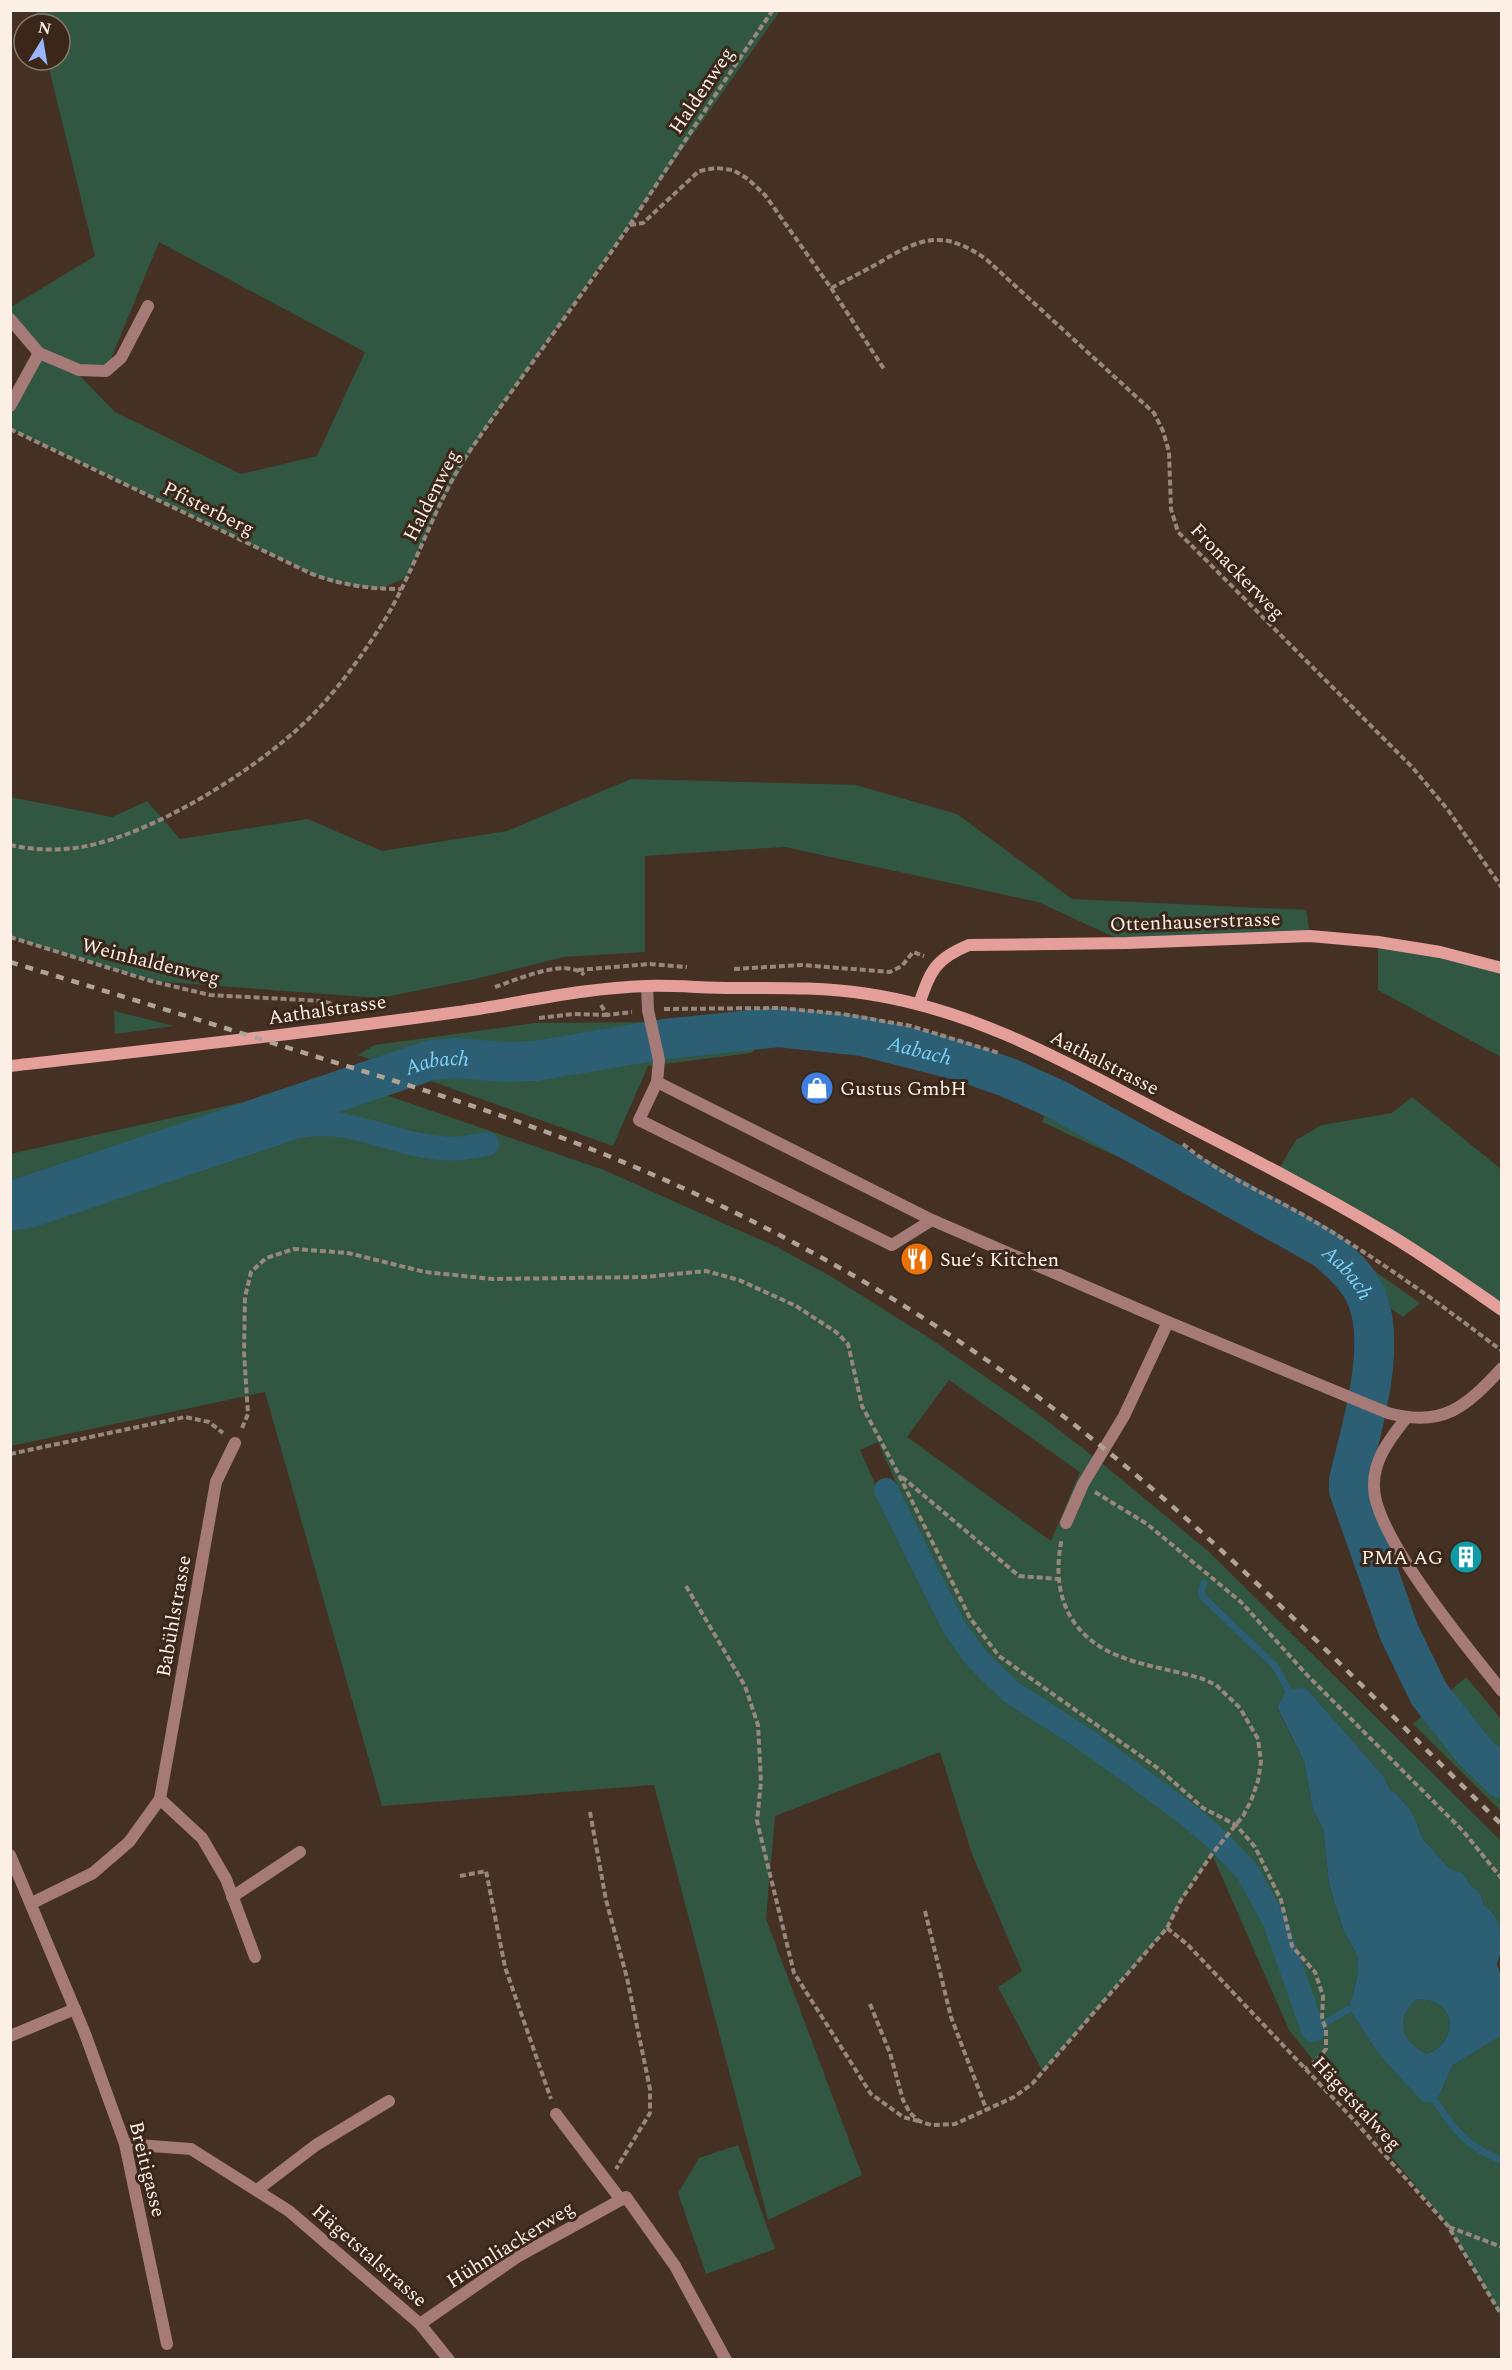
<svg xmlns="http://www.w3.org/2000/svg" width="1512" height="2370" font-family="Spectral,serif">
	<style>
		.green { fill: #315642; fill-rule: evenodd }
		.water { fill: #2c5e74; fill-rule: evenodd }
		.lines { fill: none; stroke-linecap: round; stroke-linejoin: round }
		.stream { stroke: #2c5e74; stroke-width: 7 }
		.canal { stroke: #2c5e74; stroke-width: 24 }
		.river { stroke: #2c5e74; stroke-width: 40 }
		.path { stroke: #97877c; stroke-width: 4; stroke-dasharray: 6 3; stroke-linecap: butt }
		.lane { stroke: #a67a76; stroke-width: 12 }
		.street { stroke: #a67a76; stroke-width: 12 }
		.secondary { stroke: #e59f9a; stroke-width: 12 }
		.rail { stroke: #b1a398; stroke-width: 4.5; stroke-dasharray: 8 8; stroke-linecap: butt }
		.labels { text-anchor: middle; stroke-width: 6; stroke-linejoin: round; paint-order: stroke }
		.street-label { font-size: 20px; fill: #fbefe6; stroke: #3a2719 }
		.poi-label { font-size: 20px; fill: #fbefe6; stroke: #3a2719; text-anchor: start }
		.water-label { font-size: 21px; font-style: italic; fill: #80d0f5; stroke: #3a2719 }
	</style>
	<rect width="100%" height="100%" fill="#443123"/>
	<g class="green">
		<path d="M35,11H780L484,431L442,501L407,577L380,589L336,583L312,574L11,429L10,406L39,353L11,319V307L95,256L47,60H60V24H39ZM159,242L365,352L317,456L241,474L115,412L80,376L46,357L106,371Z"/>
		<path d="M631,779L856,785L957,814L1072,899L1306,910L1310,936L1127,943L1038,902L785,847L645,856V952L564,957L475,979L380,998L151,981L11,937L10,797L112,817L147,801L180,839L308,819L382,851L507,831Z"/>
		<path d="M1378,942L1501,968V1057L1378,990Z"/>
		<path d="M114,1011L174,1026L115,1034Z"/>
		<path d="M786,1013L815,1016L911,1031L988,1057L1068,1090L1335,1243L1420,1303L1403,1317L1285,1234L1042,1122L1047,1108L926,1055L778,1028L751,1053L648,1066L613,1146L358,1055L375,1045L535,1023L664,1022L726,1015Z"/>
		<path d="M342,1080L604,1170L700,1213L775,1246L832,1277L931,1339L1033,1410L1099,1461L1208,1551L1501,1841V1935L1495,1916L1484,1904L1478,1890L1471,1886L1463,1873L1449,1868L1423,1839L1412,1812L1396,1793L1390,1790L1384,1777L1365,1755L1306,1688L1277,1708L1304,1761L1313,1810L1323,1829L1329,1884L1343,1929L1358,1957L1357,1978L1349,2009L1378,2053L1436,2102L1453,2065L1501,2036V2316L1448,2226L1289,2030L1212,1854L1181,1900L1167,1928L1043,2072L998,1987L1022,1971L972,1854L940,1752L775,1816L766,1919L862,2175L768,2220L654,1785L382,1806L265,1392L11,1446L10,1154ZM949,1380L1080,1472L1051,1541L907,1437ZM878,1442L897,1485L879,1493L860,1450Z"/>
		<path d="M1412,1097L1501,1169V1310L1277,1172L1296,1140L1322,1125L1392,1113Z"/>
		<path d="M1466,1677L1501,1719V1811L1413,1724Z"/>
		<path d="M1414,2000C1455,1995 1462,2039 1427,2054C1400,2041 1395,2023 1414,2000Z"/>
		<path d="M738,2145L775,2249L706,2274L678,2193L699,2158Z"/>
	</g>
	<path class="water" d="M1306,1688L1365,1755L1384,1777L1390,1790L1396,1793L1412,1812L1423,1839L1449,1868L1463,1873L1471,1886L1478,1890L1484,1904L1495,1916L1502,1935L1501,1951L1497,1964L1501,1976V2036L1453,2065L1436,2102H1423L1378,2053L1349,2009L1357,1978L1358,1957L1343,1929L1329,1884L1323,1829L1313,1810L1304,1761L1277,1707L1288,1689ZM1415,2000C1455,1995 1462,2040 1427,2054C1402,2042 1394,2022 1415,2000Z"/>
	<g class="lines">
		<g class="stream">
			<path d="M1342,1459L1353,1461"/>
			<path d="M1204,1583L1201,1592L1203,1597L1275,1666L1288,1689"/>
			<path d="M1313,2030L1349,2009"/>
			<path d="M1436,2102C1454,2131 1469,2147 1502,2161"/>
		</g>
		<g class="canal">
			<path d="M10,1219L34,1215L298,1126C351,1116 390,1144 440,1148C456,1150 471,1147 487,1144"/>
			<path d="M886,1490L939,1597L956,1630L978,1660L1010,1691L1086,1740L1183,1811L1212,1835L1247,1871L1275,1922L1313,2030"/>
		</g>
		<path class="river" id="s1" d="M10,1202L431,1060L455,1058L506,1062L535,1061L665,1039L779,1027L863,1036L958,1060L1009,1078L1058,1100L1324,1248C1342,1263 1360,1279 1368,1301C1386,1350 1361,1431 1349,1480V1490L1399,1632L1429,1694L1474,1751L1502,1778"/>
		<g class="path">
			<path d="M630,225L643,223L699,171L716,168L733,170L748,179L765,195L831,288C847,280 862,272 877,264C920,238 943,228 987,260L1154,413L1163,431L1169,452L1171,509L1178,532L1413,768L1448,810L1502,888"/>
			<path d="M831,288L884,369"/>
			<path d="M10,429L312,574C342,585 369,589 401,589"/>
			<path d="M10,845C33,850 58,851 81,847C155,835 270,762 320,707C344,681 365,651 384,621C417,567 434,504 469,452C522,375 579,300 631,223C678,152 724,80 773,10"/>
			<path d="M10,937L151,981L210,995L322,1001L345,1008"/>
			<path d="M734,969L802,965L890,972L902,966L913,952L924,956"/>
			<path d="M578,970L650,964L687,967"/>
			<path d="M495,987C516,980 567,957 584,975"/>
			<path d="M601,1005L607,1015L632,1012"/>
			<path d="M664,1009L779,1008L843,1014L911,1026L999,1053"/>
			<path d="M539,1018L573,1014L607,1015"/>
			<path d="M1183,1144C1219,1174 1263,1192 1305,1216C1373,1255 1439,1303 1502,1351"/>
			<path d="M242,1428L248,1414L244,1352L245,1297L251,1272L266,1258L294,1249L348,1253L425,1272L492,1279L645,1277L706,1271L739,1280L796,1306L836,1332L848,1344L862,1406L899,1475L970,1618L999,1656L1159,1769L1203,1808L1236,1825L1255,1847L1281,1900L1292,1946L1315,1972L1323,1996L1322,2019L1326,2029V2049L1318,2059L1305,2069"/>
			<path d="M10,1454L185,1417L209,1422L223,1433"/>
			<path d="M902,1477L1019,1576L1058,1579"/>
			<path d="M1095,1492L1147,1524L1241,1602L1308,1676L1463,1831L1502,1879"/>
			<path d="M686,1586L745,1686L758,1725L761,1782L757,1821L794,1973L871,2094L903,2117L918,2121"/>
			<path d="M590,1812L606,1900L627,1978L650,2089V2113L616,2169"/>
			<path d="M460,1876L486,1871L505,1967L551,2099"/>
			<path d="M925,1911L951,2017L987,2111"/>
			<path d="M1167,1928L1188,1945L1352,2118L1448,2226L1502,2316"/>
			<path d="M870,2004L890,2053L903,2100L910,2113L919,2121L931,2125L955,2124L1014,2097L1032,2084L1167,1928L1181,1900L1212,1854L1243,1816L1251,1801L1258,1781L1261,1762L1258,1739L1240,1708L1216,1685L1203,1679C1174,1670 1141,1666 1114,1654C1065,1632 1051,1588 1062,1538"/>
			<path d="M1449,2227L1502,2247"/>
		</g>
		<g class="lane">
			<path d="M10,406L39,353"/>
			<path d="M647,986L648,1010L659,1060L657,1082"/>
			<path d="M932,1220L892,1245L639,1120L657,1082L932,1220L1168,1322L1388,1413C1443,1428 1466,1407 1502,1368"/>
			<path d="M1406,1418C1390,1439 1373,1459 1374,1487C1374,1535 1469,1650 1502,1691"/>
			<path d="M1066,1523L1083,1484L1124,1416L1168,1322"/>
			<path d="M232,1897L300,1852"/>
			<path d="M10,2036L75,2009"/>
			<path d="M556,2114L621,2200"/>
			<path d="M257,2190L316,2145L389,2101"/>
		</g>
		<g class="street">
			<path d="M10,319L39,353L79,370L106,371L121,358L148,306"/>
			<path d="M160,1799L202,1838L226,1879L255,1957"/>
			<path d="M10,1855L84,2031L125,2144L167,2344"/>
			<path d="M32,1903L93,1873L129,1842L160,1799L216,1482L235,1443"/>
			<path d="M125,2144L191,2149L289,2211L420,2324L449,2360"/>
			<path d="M420,2324L517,2257L626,2197L675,2266L726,2360"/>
		</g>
		<g class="secondary">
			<path d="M919,1004C931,970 935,959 969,945L1127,943L1310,936L1378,942L1440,952L1502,968"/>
			<path d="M10,1066C160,1049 310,1033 458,1012C521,1003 583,988 646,986C675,985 704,988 733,988C779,988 822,987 868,994C976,1010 1071,1065 1167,1115C1239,1152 1313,1189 1383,1231C1424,1255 1463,1283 1502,1310"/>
		</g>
		<path class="rail" d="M10,962C112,993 213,1024 314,1056C412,1086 510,1116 606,1155C739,1209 867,1277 985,1359C1177,1491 1337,1662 1502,1825"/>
	</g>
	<defs>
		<g id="shop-disc" transform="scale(1.725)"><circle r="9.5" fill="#3f7fe0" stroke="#3a2719"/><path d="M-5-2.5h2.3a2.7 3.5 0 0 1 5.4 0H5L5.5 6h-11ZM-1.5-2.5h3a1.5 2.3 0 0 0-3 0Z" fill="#fff"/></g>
		<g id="restaurant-disc" transform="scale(1.725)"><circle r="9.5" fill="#e8710a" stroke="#3a2719"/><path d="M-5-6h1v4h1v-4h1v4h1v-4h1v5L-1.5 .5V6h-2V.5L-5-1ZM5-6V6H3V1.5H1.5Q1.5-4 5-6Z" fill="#fff"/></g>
		<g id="building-disc" transform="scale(1.725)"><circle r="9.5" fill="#0f9aa8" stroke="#3a2719"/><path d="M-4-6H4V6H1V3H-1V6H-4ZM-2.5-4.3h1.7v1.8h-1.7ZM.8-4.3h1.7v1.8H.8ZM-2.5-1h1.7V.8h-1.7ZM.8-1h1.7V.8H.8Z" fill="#fff"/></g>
	</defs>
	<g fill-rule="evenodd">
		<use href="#shop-disc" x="817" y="1088"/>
		<use href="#restaurant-disc" x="917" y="1259"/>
		<use href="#building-disc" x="1466" y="1557"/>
	</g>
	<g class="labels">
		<g class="street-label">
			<text transform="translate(701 90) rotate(-56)" y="7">Haldenweg</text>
			<text transform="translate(431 495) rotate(-63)" y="7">Haldenweg</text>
			<text transform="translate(209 508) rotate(26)" y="7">Pfisterberg</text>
			<text transform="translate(1238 571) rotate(46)" y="7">Fronackerweg</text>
			<text transform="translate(1195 921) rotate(-2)" y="7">Ottenhauserstrasse</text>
			<text transform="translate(151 961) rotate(14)" y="7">Weinhaldenweg</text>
			<text transform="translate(327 1009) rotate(-8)" y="7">Aathalstrasse</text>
			<text transform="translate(1105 1062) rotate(27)" y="7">Aathalstrasse</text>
			<text transform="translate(173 1616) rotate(-80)" y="7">Babühlstrasse</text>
			<text transform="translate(1357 2103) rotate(47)" y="7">Hägetstalweg</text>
			<text transform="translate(148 2169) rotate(76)" y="7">Breitigasse</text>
			<text transform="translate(510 2244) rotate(-32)" y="7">Hühnliackerweg</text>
			<text transform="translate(370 2255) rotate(41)" y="7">Hägetstalstrasse</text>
		</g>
		<g class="poi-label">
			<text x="840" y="1095">Gustus GmbH</text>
			<text x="940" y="1266">Sue‘s Kitchen</text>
			<text x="1443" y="1564" text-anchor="end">PMA AG</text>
		</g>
		<g class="water-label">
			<text dy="7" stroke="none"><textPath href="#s1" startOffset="938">Aabach</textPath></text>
			<text dy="7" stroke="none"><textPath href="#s1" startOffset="450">Aabach</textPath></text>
			<text dy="7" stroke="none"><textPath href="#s1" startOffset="1424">Aabach</textPath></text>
		</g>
	</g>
	<rect width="1512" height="2370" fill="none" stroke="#fbefe6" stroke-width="24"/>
	<g transform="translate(42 42) rotate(11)"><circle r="28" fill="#3a2719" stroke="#87776b" stroke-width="1.5"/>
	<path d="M0-4.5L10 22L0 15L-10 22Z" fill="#9bb5fd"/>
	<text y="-9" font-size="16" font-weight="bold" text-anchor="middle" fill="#fbefe6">N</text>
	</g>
</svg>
